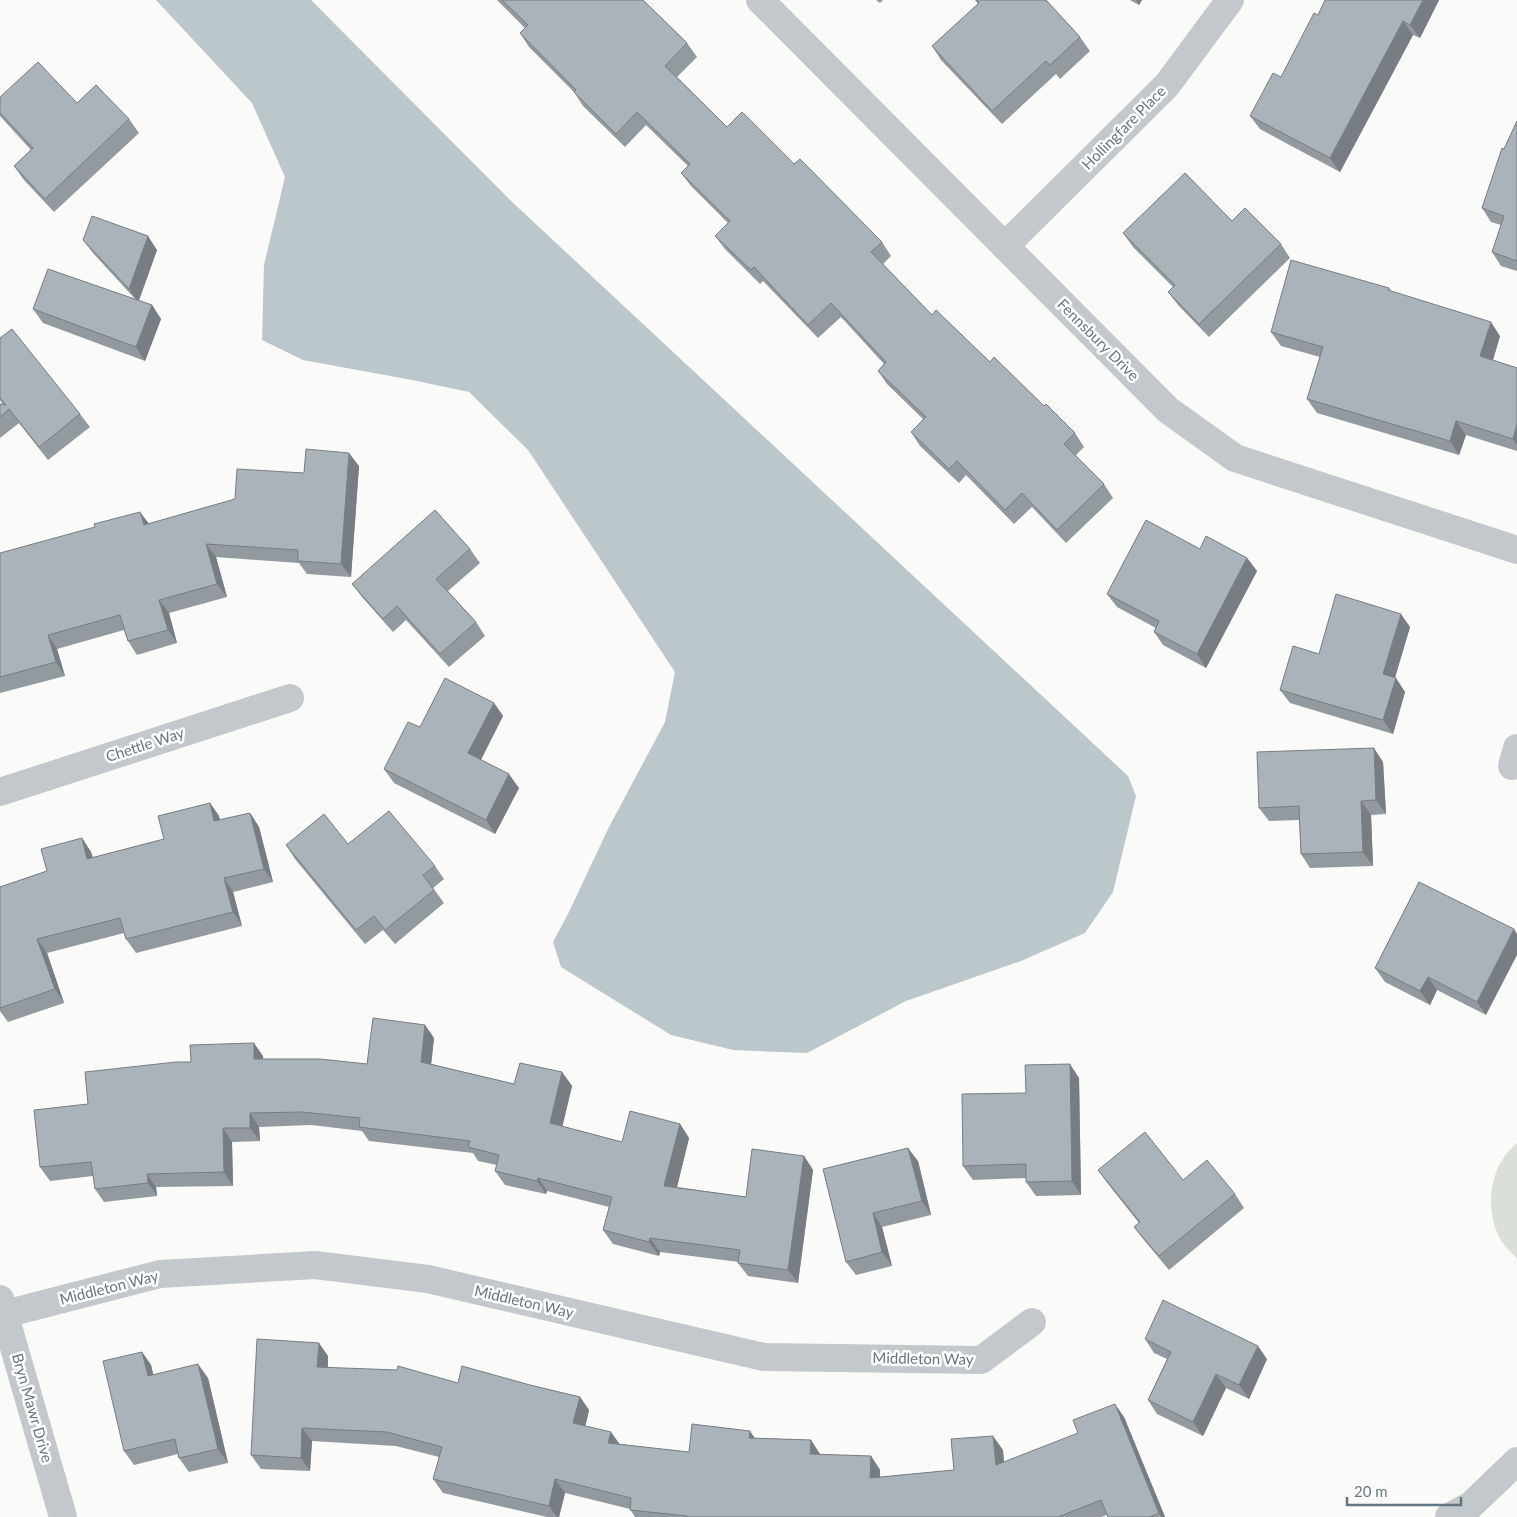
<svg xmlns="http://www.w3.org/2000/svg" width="1517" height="1517" font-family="Lato,sans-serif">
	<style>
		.green { fill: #dadfd7 }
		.water { fill: #bbc7cb }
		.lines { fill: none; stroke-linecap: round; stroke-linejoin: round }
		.street { stroke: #c3c8cc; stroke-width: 28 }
		.wall { fill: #929a9f }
		.shaded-wall { fill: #777d82 }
		.building { fill: #aab3b9; stroke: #777d82 }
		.labels { text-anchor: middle; stroke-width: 5; stroke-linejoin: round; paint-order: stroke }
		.street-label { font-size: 15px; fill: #657683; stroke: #fff }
	</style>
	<rect width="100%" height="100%" fill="#fafaf8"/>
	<path class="green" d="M1517,1143V1259C1511,1252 1502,1244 1498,1235C1485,1204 1490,1165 1517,1143Z"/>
	<path class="water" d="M156,0H311L510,200L1128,776L1136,796L1113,892L1085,933L1021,961L906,1001L807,1053L733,1050L671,1035L561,967L553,942L567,916L609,827L665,722L675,672L528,450L469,392L412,380L303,360L262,340L264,265L285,177L252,103Z"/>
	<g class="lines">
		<g class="street">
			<path d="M760,0L1168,410L1235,458L1517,550"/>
			<path d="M1005,246L1167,85L1230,0"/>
			<path d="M1512,766L1517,748"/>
			<path d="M0,792L290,698"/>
			<path d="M0,1299L63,1517"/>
			<path d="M5,1314L160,1274L315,1265L428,1279L764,1357L981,1360L1032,1322"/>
			<path d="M1449,1517L1470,1506L1517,1461"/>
		</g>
	</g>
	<g class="wall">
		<path d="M497,0H643L687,43L697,57L677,77L727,127L794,164L882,242L891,256L883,264L932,315L1044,406L1075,433L1084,447L1075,456L1104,484L1113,498L1066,543L1032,507L1014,524L966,475L959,483L920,446L911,432L923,419L887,384L878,371L884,364L841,317L818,338L763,281L760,284L725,249L715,236L728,223L691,186L681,173L688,166L646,125L625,147L583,106L574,92L529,47L520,33L525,28Z"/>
		<path d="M876,0H883L880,3Z"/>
		<path d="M975,0H1046L1080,37L1090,51L1060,79L1056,74L1002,124L941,60L932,46L978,4Z"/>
		<path d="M1130,0H1142L1139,5Z"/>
		<path d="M1325,0H1439L1420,38L1413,35L1340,172L1260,129L1250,116L1281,77L1318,15Z"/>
		<path d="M0,97L77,103L129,119L139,133L54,212L24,180L14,166L31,150L0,116Z"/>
		<path d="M1517,121V271L1501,266L1492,252L1501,225L1491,222L1482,208L1504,149Z"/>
		<path d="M1232,221L1281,244L1290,258L1209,337L1178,305L1168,292L1173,287L1133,247L1123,233Z"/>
		<path d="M83,240L157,250L139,301L152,305L161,319L145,361L43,323L33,309L136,300L93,253Z"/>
		<path d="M1389,288L1391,291L1500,336L1493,360L1517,368V451L1466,435L1459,455L1317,413L1307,399L1320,357L1281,346L1271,332Z"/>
		<path d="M0,338L80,414L90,427L48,460L19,423L0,438V404L3,405L0,400Z"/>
		<path d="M359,466L351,577L307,574L299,563L216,557L227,597L169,613L177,643L137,655L128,641L124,630L57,649L65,676L0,693V553L149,524L235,499L304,473Z"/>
		<path d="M470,549L480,563L448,591L476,622L485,636L449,667L406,620L393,632L362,597L352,584Z"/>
		<path d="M1200,549L1247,558L1257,571L1206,668L1163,645L1154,632L1156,628L1117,607L1107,594Z"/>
		<path d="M1410,627L1395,678L1405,692L1393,734L1290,703L1280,690L1319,654Z"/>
		<path d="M494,703L503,716L481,760L519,788L495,834L394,783L384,769L420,727Z"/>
		<path d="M1383,762L1386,814L1371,815L1373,866L1310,868L1301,854L1299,820L1269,821L1259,808Z"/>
		<path d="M210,803L219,816L220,820L250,813L259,827L273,882L233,892L242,926L136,953L126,939L124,933L47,953L64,1003L8,1022L0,1011V887L47,871L82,838L91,852L93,858L164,839Z"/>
		<path d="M348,844L435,866L444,879L433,888L444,903L395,944L383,930L365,944L295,859L286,845Z"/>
		<path d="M1419,882L1486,1015L1437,990L1430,1005L1385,982L1375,968Z"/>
		<path d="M425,1025L434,1038L431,1064L514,1084L562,1072L572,1086L562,1126L622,1142L680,1124L689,1138L677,1187L746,1197L804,1156L813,1170L798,1283L748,1276L738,1263L739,1262L660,1252L659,1256L613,1244L603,1230L609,1207L547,1191L546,1194L505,1185L495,1171L497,1165L478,1161L473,1153L369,1141L362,1131L311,1125L259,1127L260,1141L232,1142L233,1186L156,1187L157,1196L104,1202L95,1189L93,1176L50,1181L40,1167L88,1104L191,1062L263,1056V1059L367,1064Z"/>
		<path d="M1079,1078L1081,1195L1036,1196L1026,1182V1178L973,1180L963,1166L1026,1093Z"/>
		<path d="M918,1161L931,1215L882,1227L892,1266L856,1275L846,1262L823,1169Z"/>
		<path d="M1098,1170L1183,1180L1235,1194L1244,1208L1169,1270L1144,1240L1134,1227L1139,1223L1108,1184Z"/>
		<path d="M1145,1339L1267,1359L1249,1399L1226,1388L1203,1436L1157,1414L1148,1400L1167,1359L1154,1353Z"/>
		<path d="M142,1352L151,1365L153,1375L208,1378L228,1463L189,1472L179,1458L178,1454L134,1465L124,1451Z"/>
		<path d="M328,1356V1367L458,1383L530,1385L580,1397L589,1410L585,1426L619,1444L689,1452L755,1438L811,1440L820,1455L871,1456L880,1470V1477L954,1470L1003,1450L1004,1462L1124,1417L1165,1517H1108L1107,1515L1101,1517H635L630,1509L565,1493L559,1517H547L443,1493L433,1479L439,1457L396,1446L312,1441L310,1471L261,1469L251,1455Z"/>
	</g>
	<g class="shaded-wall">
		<path d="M1136,0H1142L1139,5Z"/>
		<path d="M1423,0H1439L1420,38L1410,25Z"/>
		<path d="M1403,21L1413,35L1340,172L1330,158Z"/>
		<path d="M148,236L157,250L138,302L129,289Z"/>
		<path d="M152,305L161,319L145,361L136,347Z"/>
		<path d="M1491,322L1500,336L1490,370L1480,356Z"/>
		<path d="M1456,421L1466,435L1459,455L1450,441Z"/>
		<path d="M1517,424V445L1513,439Z"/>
		<path d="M349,453L359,466L351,577L341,564Z"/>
		<path d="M140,512L150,525H144Z"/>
		<path d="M206,544L216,557L227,597L217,584Z"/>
		<path d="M1247,558L1257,571L1206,668L1197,654Z"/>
		<path d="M159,600L169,613L177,643L168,630Z"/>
		<path d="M1401,614L1410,627L1392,687L1383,674Z"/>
		<path d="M48,635L57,649L65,676L56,662Z"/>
		<path d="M1396,678L1405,692L1393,734L1383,720Z"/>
		<path d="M494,703L503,716L477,767L468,753Z"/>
		<path d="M1374,748L1383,762L1386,814L1376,800Z"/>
		<path d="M509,774L519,788L495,834L486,820Z"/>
		<path d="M1361,801L1371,815L1373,866L1363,852Z"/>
		<path d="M210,803L219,816L223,835L214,821Z"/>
		<path d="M250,813L259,827L273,882L264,869Z"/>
		<path d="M82,838L91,852L97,873L87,859Z"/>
		<path d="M224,878L233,892L242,926L233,912Z"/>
		<path d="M1514,929L1517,934V955L1486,1015L1477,1002Z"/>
		<path d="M37,939L47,953L64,1003L55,989Z"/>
		<path d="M1428,977L1437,990L1430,1005L1420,991Z"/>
		<path d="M425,1025L434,1038L430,1075L421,1062Z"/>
		<path d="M254,1043L263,1056L264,1073L254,1059Z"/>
		<path d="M1070,1064L1079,1078L1081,1195L1072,1181Z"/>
		<path d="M562,1072L572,1086L560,1137L550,1123Z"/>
		<path d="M250,1113L259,1127L260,1141L250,1128Z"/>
		<path d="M680,1124L689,1138L674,1199L664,1186Z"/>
		<path d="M223,1128L232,1142L233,1186L224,1172Z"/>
		<path d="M908,1148L918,1161L931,1215L922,1201Z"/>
		<path d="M804,1156L813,1170L798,1283L788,1270Z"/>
		<path d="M147,1174L156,1187L157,1196L148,1183Z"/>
		<path d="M538,1178L547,1191L546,1194L537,1181Z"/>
		<path d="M873,1213L882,1227L892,1266L882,1252Z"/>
		<path d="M650,1238L660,1252L659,1256L649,1242Z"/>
		<path d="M319,1343L328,1356L327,1380L317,1367Z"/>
		<path d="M1258,1346L1267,1359L1249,1399L1239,1385Z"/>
		<path d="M142,1352L151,1365L157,1390L148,1376Z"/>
		<path d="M198,1364L208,1378L228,1463L218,1449Z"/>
		<path d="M1216,1374L1226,1388L1203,1436L1193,1422Z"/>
		<path d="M580,1397L589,1410L583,1437L573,1423Z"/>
		<path d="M1115,1404L1124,1417L1165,1517H1162L1159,1513Z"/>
		<path d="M302,1428L312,1441L310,1471L301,1458Z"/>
		<path d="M750,1431L759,1444L749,1438Z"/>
		<path d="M611,1432L621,1446L608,1443Z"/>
		<path d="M993,1436L1003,1450L1005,1479L996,1465Z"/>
		<path d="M811,1440L820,1454V1468L810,1454Z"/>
		<path d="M871,1456L880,1470L879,1491L870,1478Z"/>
		<path d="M555,1479L565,1493L559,1517H557L549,1506Z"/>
	</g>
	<g class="building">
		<path d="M502,0H643L687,43L665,66L727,127L742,112L794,164L800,159L882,242L871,252L932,315L936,310L990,362L994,357L1044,406L1046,404L1075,433L1064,444L1104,484L1057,530L1022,493L1005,510L957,461L949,469L911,432L926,417L878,371L886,362L831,303L808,325L754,267L751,270L715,236L730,221L681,173L690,164L637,112L616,134L574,92L576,90L520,33L528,25Z"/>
		<path d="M977,0H1046L1080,37L1050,65L1046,61L992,111L932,46L979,3Z"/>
		<path d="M1325,0H1423L1410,25L1403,21L1330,158L1250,116L1273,73L1281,77L1314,13L1318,15Z"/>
		<path d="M38,62L77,103L96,85L129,119L45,199L14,166L33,148L0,113V97Z"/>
		<path d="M1517,121V261L1492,252L1504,216L1482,208L1502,148L1504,149Z"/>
		<path d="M1185,173L1232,221L1245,208L1281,244L1199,324L1168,292L1175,285L1123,233Z"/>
		<path d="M92,216L148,236L129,289L83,240Z"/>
		<path d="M1291,260L1389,288L1388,290L1491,322L1480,356L1517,368V424L1513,439L1456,421L1450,441L1307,399L1323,347L1271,332Z"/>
		<path d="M48,269L152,305L136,347L33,309Z"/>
		<path d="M12,329L80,414L39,447L9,409L0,417V404L6,405L0,398V338Z"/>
		<path d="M306,449L349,453L341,564L298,561V550L206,544L217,584L159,600L168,630L128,641L120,615L48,635L56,662L0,677V553L95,527L94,524L140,512L144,525L235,499L237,469L304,473Z"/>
		<path d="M435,510L470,549L436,579L476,622L440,654L397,606L383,619L352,584Z"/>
		<path d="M1146,520L1200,549L1206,536L1247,558L1197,654L1154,632L1159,621L1107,594Z"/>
		<path d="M1336,594L1401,614L1383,674L1396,678L1383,720L1280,690L1293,646L1319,654Z"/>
		<path d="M445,678L494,703L468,753L509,774L486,820L384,769L408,722L420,727Z"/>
		<path d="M1374,748L1376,800L1361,801L1363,852L1301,854L1299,806L1259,808L1257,752Z"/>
		<path d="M210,803L214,821L250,813L264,869L224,878L233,912L126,939L120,918L37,939L55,989L0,1008V887L47,871L41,849L82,838L87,859L164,839L158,816Z"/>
		<path d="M389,811L435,866L423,875L434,890L385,930L374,916L356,930L286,845L324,814L348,844Z"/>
		<path d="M1419,882L1514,929L1477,1002L1428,977L1420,991L1375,968Z"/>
		<path d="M373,1018L425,1025L421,1062L514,1084L520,1063L562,1072L550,1123L622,1142L630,1111L680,1124L664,1186L746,1197L752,1149L804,1156L788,1270L738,1263L740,1250L650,1238L649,1242L603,1230L612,1197L538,1178L537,1181L495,1171L499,1155L468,1147L470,1141L359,1127L360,1118L302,1112L250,1113V1128H223L224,1172L147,1174L148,1183L95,1189L91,1162L40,1167L34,1110L88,1104L85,1072L176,1062H191L190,1045L254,1043V1059H320L367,1064Z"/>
		<path d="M1070,1064L1072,1181L1026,1182V1164L963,1166L962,1094L1026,1093L1025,1065Z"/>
		<path d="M1145,1132L1183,1180L1207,1160L1235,1194L1159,1256L1134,1227L1140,1222L1098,1170Z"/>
		<path d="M908,1148L922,1201L873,1213L882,1252L846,1262L823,1169Z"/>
		<path d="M1163,1300L1258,1346L1239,1385L1216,1374L1193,1422L1148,1400L1171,1352L1145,1339Z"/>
		<path d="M257,1339L319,1343L317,1367L397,1370L398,1366L458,1383L462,1366L530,1385L580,1397L573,1423L611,1432L608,1443L689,1452L692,1424L750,1431L749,1438L811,1440L810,1454L871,1456L870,1478L954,1470L951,1439L993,1436L996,1465L1078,1433L1073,1420L1115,1404L1159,1513L1149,1517H1108L1101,1500L1058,1517H686L687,1516L630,1510L631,1498L555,1479L549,1506L433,1479L442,1447L387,1432L302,1428L301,1458L251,1455Z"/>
		<path d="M142,1352L148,1376L198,1364L218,1449L179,1458L175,1439L124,1451L103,1361Z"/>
	</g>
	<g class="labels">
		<g class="street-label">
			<text transform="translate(1124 128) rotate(-45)" y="5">Hollingfare Place</text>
			<text transform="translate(1098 340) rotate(45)" y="5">Fennsbury Drive</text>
			<text transform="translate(145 745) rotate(-18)" y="5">Chettle Way</text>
			<text transform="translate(109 1288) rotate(-14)" y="5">Middleton Way</text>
			<text transform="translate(524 1302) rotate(13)" y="5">Middleton Way</text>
			<text transform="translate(923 1359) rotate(1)" y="5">Middleton Way</text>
			<text transform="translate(32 1408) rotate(74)" y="5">Bryn Mawr Drive</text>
		</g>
	</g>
	<path d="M1347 1497v8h114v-8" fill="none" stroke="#657683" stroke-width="2.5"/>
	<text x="1354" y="1497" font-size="15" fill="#657683" stroke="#ffffff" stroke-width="4" paint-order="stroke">20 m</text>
</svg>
